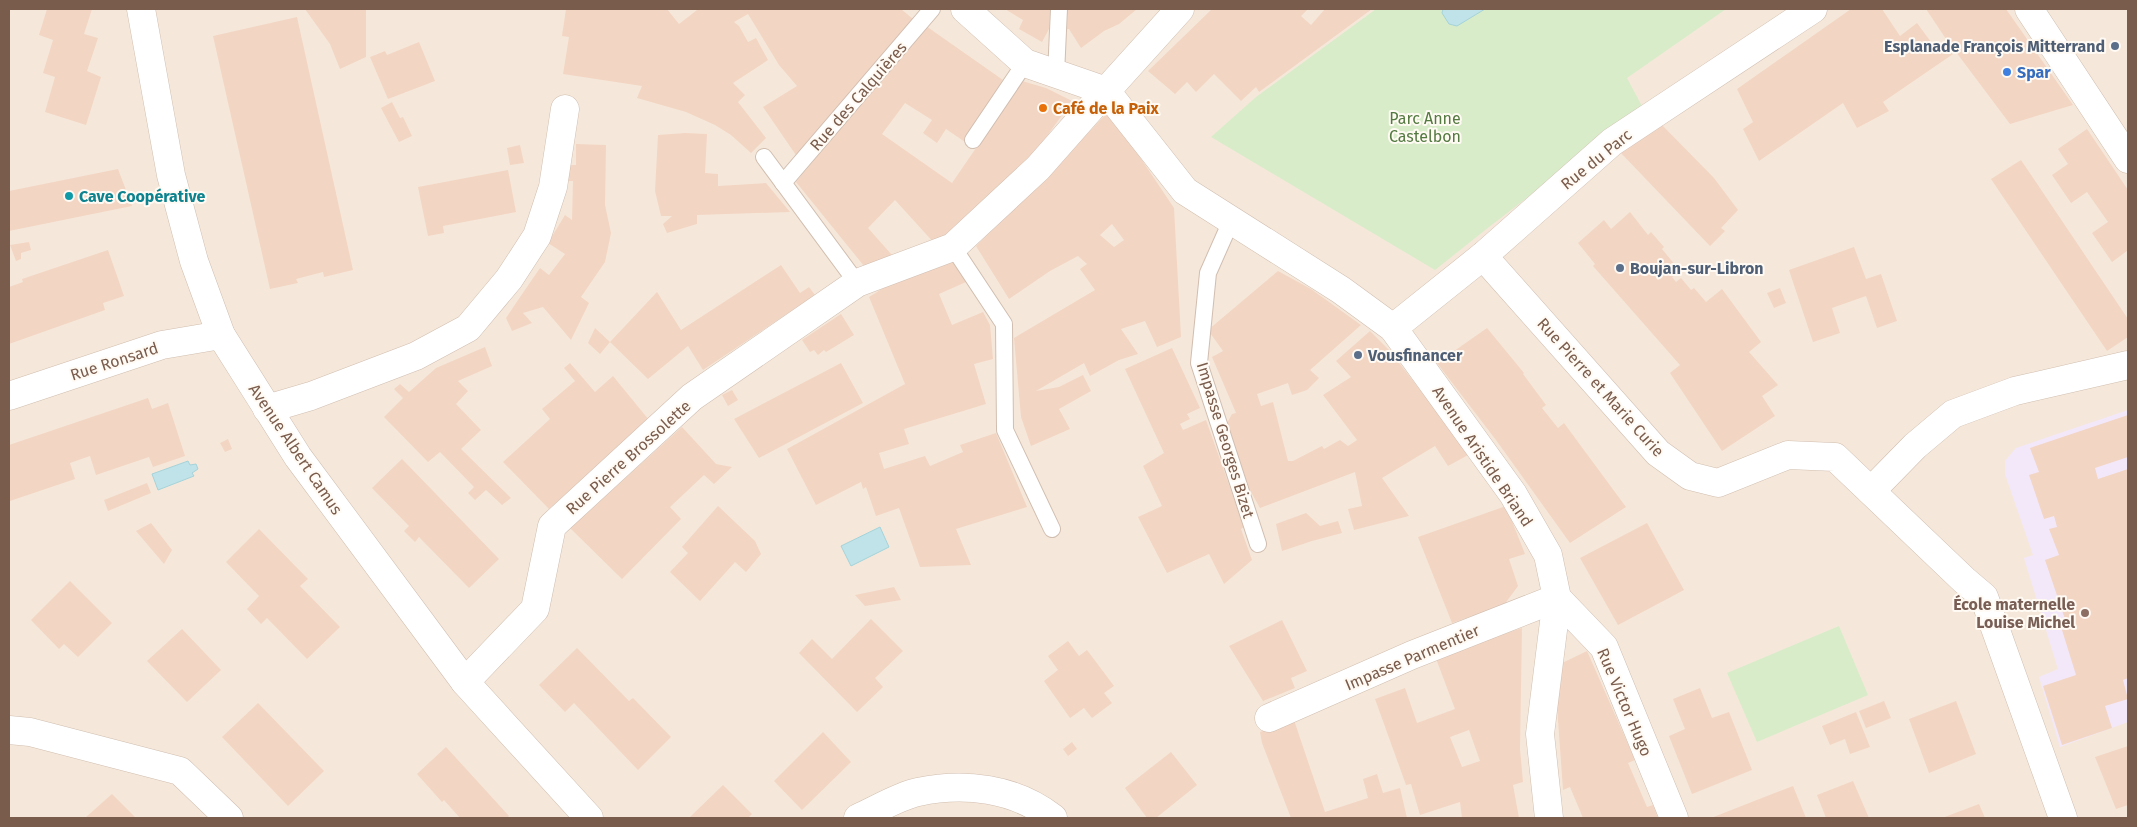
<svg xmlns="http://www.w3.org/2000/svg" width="2137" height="827" font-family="'Fira Sans',sans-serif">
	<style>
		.residential { fill: #f5e8da }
		.education { fill: #f3e8fa }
		.green { fill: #d8ecc9 }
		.water { fill: #bfe3e8; stroke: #a5d3da }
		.building { fill: #f3d5c3; fill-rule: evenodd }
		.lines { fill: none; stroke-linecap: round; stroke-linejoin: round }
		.service-casing { stroke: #d1beb0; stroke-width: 18 }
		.minor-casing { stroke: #d1beb0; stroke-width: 29 }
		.tertiary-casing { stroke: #d1beb0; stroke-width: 29 }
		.service { stroke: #fff; stroke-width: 16 }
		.minor { stroke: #fff; stroke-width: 28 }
		.tertiary { stroke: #fff; stroke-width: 28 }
		.service-dot { fill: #5c6f8a; stroke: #fffaf3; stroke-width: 2 }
		.shop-dot { fill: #3f7fe0; stroke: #fffaf3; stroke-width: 2 }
		.food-dot { fill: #e8710a; stroke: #fffaf3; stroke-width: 2 }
		.culture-dot { fill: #0f9aa8; stroke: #fffaf3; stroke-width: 2 }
		.education-dot { fill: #8d6e63; stroke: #fffaf3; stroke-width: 2 }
		.labels { text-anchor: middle; stroke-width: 4; stroke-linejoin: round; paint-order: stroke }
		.service-label { font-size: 16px; font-weight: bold; fill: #4e5e75; stroke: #fffaf3; text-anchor: start }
		.shop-label { font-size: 16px; font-weight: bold; fill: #366cbe; stroke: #fffaf3; text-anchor: start }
		.street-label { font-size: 16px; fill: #7a5c4d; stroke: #fffaf3 }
		.food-label { font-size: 16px; font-weight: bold; fill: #c56008; stroke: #fffaf3; text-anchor: start }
		.park-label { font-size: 16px; fill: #537a41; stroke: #fffaf3 }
		.culture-label { font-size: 16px; font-weight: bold; fill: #0d838f; stroke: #fffaf3; text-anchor: start }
		.education-label { font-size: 16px; font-weight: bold; fill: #785e54; stroke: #fffaf3; text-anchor: end }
	</style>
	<rect width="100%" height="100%" fill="#fdf6ec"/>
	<rect class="residential" x="9" y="9" width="2119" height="809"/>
	<path class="education" d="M2128,410V722L2060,747L2039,677L2058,669L2024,558L2033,555L2005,474V461L2016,448Z"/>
	<g class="green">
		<path d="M1376,9H1726L1627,78L1643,108L1489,227L1435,270L1211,137L1256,97Z"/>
		<path d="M1839,626L1868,695L1757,742L1727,673Z"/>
	</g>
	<g class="water">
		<path d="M1443,9H1485L1457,26L1449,24L1442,13Z"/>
		<path d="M188,461L190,465L196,464L198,469L192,473L194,476L158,490L152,474Z"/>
		<path d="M880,527L889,547L851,566L841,546Z"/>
	</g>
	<g class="building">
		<path d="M47,9H92L84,34L98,38L87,71L101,77L86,125L45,112L55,77L43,73L53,40L39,35Z"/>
		<path d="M305,9H366V57L340,69L330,44Z"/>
		<path d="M566,9H667L679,24L697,10L695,9H901L913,19L798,158L763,107L797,86L779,65L748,14L734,22L739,26L748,42L756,38L768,60L733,83L745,95L738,102L766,138L751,153L731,135L715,125L686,112L637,98L642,86L563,74L569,37L562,36Z"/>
		<path d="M1005,9H1050L1049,29L1042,42L1019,29L1023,20Z"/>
		<path d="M1068,9H1137L1119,24L1104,31L1081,48L1069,29H1067Z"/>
		<path d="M1212,9H1308L1301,16L1311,25L1325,9H1372L1259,92L1256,87L1241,101L1214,74L1196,92L1187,82L1175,94L1148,71Z"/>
		<path d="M1851,9H1882L1900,36L1917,23L1937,50L1948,42L1926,9H2006L2073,105L2010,124L1956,52L1883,102L1889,111L1857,128L1843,103L1759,161L1743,129L1753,122L1737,89Z"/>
		<path d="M297,17L353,270L324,277L323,272L296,279L298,283L270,289L213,36Z"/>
		<path d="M926,26L1003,80L965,142L946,129L937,143L923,133L932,120L905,103L882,134L952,183L1022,81L1046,88L1072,101L1035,153H1033L965,221L935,244L895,200L868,228L892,255L864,266L796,182Z"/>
		<path d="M419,42L435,81L388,99L370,57L385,51L387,55Z"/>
		<path d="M392,102L400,118L403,117L412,136L399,142L381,108Z"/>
		<path d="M1109,111L1174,208L1181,337L1157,347L1145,321L1121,329L1138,354L1119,360L1090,376L1084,363L1036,391L1059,387L1083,375L1091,391L1059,409L1070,429L1031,446L1021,417L1014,338L1095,290L1080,269L1087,264L1078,256L1050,271L1009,299L976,246L1033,191ZM1112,224L1124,240L1114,247L1100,235Z"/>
		<path d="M1658,121L1714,178L1738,210L1721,228L1725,231L1710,246L1620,152Z"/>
		<path d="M2087,129L2128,190V253L2127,251L2112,262L2092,233L2108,222L2087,192L2071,203L2052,175L2068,164L2058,149Z"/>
		<path d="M685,133L707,134L705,173L718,174V186L766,183L790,212L697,215V224L667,233L663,224L672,216H661L655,191L658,135Z"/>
		<path d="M576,144L606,145L605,205L611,233L605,262L581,297L589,303L571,340L543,307L523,313L532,323L512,331L506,318L516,303L540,268L549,275L565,254L548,243L565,215L572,220L573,181H563L564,165H576Z"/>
		<path d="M520,145L524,163L510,165L507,148Z"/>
		<path d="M2021,160L2128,319V337L2107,351L1991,179Z"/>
		<path d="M118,169L132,206L9,231V191Z"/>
		<path d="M508,170L516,212L443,226L444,233L428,236L418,187Z"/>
		<path d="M1630,212L1648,235L1651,232L1664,247L1662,249L1680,271L1672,277L1676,282L1681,278L1691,290L1694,288L1706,302L1722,289L1761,342L1749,352L1778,385L1762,396L1775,416L1722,451L1670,373L1680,365L1593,266L1595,264L1578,243L1604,220L1611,229Z"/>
		<path d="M29,242L31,250L21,253V259L16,261L10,245Z"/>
		<path d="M1854,247L1866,279L1881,274L1897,321L1877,328L1866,296L1832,308L1840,333L1813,342L1789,270Z"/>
		<path d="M108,250L124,296L103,303L105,310L9,344V287L23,282L22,279Z"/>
		<path d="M952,257L966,282L939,294L952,325L983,312L990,325L993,359L974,364L986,404L904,429L909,444L879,453L884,469L925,456L930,466L963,452L960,445L996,433L1027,507L956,529L971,565L920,567L899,508L876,516L866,487L863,489L861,482L816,505L787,449L905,384L869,297L885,287Z"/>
		<path d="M781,265L800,293L809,287L815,295L703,370L688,346L648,379L610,342L657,292L681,330Z"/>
		<path d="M1278,271L1311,289L1361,325L1310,370L1319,378L1307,390L1292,395L1288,383L1257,394L1261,406L1273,402L1288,461H1293L1322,446L1324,449L1340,440L1348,446L1357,440L1323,395L1351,377L1336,361L1370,331L1389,350L1470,454L1448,466L1435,446L1382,478L1409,516L1354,530L1348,509L1362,506L1355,472L1260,508L1241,474L1227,423L1232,414L1236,413L1212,357L1223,351L1208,330Z"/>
		<path d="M1780,288L1786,303L1774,308L1767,293Z"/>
		<path d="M841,314L854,335L826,352L824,350L818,355L814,350L810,352L802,340Z"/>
		<path d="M595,328L610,342L600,354L588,343Z"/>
		<path d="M1487,328L1524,373L1523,374L1546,405L1542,408L1558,428L1564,423L1626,507L1570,543L1496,440L1437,363Z"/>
		<path d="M485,347L492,366L458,381L468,391L456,404L481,430L461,449L511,498L502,505L486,490L475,500L468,493L474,487L440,452L428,462L384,417L403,398L394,389L400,384L409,392L436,368Z"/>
		<path d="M1172,348L1200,408L1187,414L1190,419L1180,424L1183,430L1206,420L1244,527L1241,529L1252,560L1224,584L1209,554L1167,573L1138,517L1162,506L1143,466L1164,453L1125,369Z"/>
		<path d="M570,363L595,392L613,376L649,420L549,509L503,462L550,419L542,409L575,381L564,368Z"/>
		<path d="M841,363L863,403L759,458L734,419Z"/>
		<path d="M732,390L738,400L728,406L722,395Z"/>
		<path d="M148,398L152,409L168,403L185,456L153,467L149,457L96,475L90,456L70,463L75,479L10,501L9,445Z"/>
		<path d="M2128,415V457L2095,468L2098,479L2128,469V678L2123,680L2128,699L2105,706L2112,728L2062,745L2043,686L2076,675L2062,630L2068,628L2045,560L2059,555L2049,529L2057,527L2054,516L2044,519L2029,475L2039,472L2030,448Z"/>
		<path d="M682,427L716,464L732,467L714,484L704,475L670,507L681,519L622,579L570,528Z"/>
		<path d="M228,439L232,449L225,452L220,443Z"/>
		<path d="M402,459L499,559L469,588L419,537L415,542L404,531L409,526L372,488Z"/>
		<path d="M147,483L151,493L108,511L104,500Z"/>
		<path d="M718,506L755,541L761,554L746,572L735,562L700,601L670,572L688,553L682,547Z"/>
		<path d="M1506,506L1525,554L1509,559L1518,586L1504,605L1452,623L1418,537Z"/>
		<path d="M1306,513L1320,526L1338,521L1342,533L1312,541L1282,551L1276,524Z"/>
		<path d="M151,523L172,550L164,564L136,531Z"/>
		<path d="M1647,523L1684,590L1618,625L1580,558Z"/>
		<path d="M259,529L308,579L300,586L340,627L307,659L267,618L261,624L247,609L259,596L226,562Z"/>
		<path d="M70,581L112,623L78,657L64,644L59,649L31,620Z"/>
		<path d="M894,587L901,600L865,606L855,595Z"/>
		<path d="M871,619L903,651L875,678L883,687L857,712L799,653L812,639L832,659Z"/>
		<path d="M1282,620L1307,671L1291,678L1295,688L1263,701L1229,646Z"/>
		<path d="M1522,628L1520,749L1523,782L1513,785L1519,818H1462L1460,802L1420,815L1411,784L1406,785L1375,699L1405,688L1417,723L1455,709L1435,656ZM1469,730L1480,761L1462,767L1450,737Z"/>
		<path d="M182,629L221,670L187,702L147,661Z"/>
		<path d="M1068,641L1079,656L1087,650L1114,686L1104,693L1112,703L1092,718L1084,708L1070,718L1044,681L1058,670L1048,656Z"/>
		<path d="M577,648L629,701L633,698L671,737L638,770L574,703L565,712L539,685Z"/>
		<path d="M1587,651L1635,760L1628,763L1647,807L1653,805L1658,818H1583L1570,787L1563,790L1557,706L1558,665Z"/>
		<path d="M1700,688L1712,718L1729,712L1752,770L1692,794L1669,736L1685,729L1673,699Z"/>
		<path d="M1884,701L1891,718L1866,728L1859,711Z"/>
		<path d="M1956,701L1976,754L1929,773L1909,719Z"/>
		<path d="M258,703L324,771L288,806L222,737Z"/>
		<path d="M1856,712L1870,747L1850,754L1845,739L1830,745L1822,726Z"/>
		<path d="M1294,720L1325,812L1368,798L1363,779L1377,774L1383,793L1400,788L1407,818H1291L1262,743L1260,732Z"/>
		<path d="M823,732L851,762L802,810L774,781Z"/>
		<path d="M1072,742L1077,749L1068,756L1063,749Z"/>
		<path d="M2128,746V805L2116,809L2095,757Z"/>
		<path d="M446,747L509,816L507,818H460L444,800L442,802L417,774Z"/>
		<path d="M1171,752L1197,785L1156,818H1147L1125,788Z"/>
		<path d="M1853,781L1869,818H1826L1817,795Z"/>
		<path d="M723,785L752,814L748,818H689Z"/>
		<path d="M1793,786L1806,818H1711L1767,796Z"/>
		<path d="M112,794L136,818H85Z"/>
		<path d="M1979,804L1985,818H1942Z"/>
	</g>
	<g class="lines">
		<g class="service-casing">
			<g id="service">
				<path d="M1056,74L1059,9"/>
				<path d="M973,140L1025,63"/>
				<path d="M764,157L857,283"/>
				<path d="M783,183L932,9"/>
				<path d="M1231,221L1208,273L1199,363L1258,544"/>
				<path d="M953,247L1004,324L1005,430L1052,529"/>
			</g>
		</g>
		<g class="minor-casing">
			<g id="minor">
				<path d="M2029,9L2128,159"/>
				<path d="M1483,256L1658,453L1690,476L1718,483L1788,455L1835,457L1964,580L1984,597L2063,818"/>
				<path d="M1393,328L1483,256L1612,142L1813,9"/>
				<path d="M9,396L162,345L221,335"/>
				<path d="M267,409L311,396L416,356L468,328L509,279L537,236L553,187L565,109"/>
				<path d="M1871,491L1915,446L1953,414L2015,391L2128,365"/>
				<path d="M465,682L535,609L552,526L692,397L857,283L953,247L1038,168L1106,91L1185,191L1341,290L1393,328L1513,494L1548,555L1557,598L1540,734L1549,818"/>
				<path d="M1269,718L1412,655L1557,598L1604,647L1674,818"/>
				<path d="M9,730L30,732L180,771L229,818"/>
				<path d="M858,818C876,810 899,796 918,792C964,782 1015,788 1053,818"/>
			</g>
		</g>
		<g class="tertiary-casing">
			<g id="tertiary">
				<path d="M141,9L171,175L194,261L221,335L298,457L465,682L589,818"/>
				<path d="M965,9L1025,63L1106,91L1180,9"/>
			</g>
		</g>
		<use href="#service" class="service"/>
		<use href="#minor" class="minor"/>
		<use href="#tertiary" class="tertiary"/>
	</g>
	<g class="service-dot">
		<circle cx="2115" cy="46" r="5"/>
		<circle cx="1620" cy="268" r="5"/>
		<circle cx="1358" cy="355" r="5"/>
	</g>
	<circle class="shop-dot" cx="2007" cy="72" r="5"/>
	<circle class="food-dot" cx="1043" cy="108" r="5"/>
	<circle class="culture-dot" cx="69" cy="196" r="5"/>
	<circle class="education-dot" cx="2085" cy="613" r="5"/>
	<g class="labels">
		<g class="service-label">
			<text x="2105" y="52" text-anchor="end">Esplanade François Mitterrand</text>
			<text x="1630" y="274">Boujan-sur-Libron</text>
			<text x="1368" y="361">Vousfinancer</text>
		</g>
		<g class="shop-label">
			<text x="2017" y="78">Spar</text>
		</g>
		<g class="street-label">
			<text transform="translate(858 96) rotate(-49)" y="6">Rue des Calquières</text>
			<text transform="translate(1596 159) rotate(-39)" y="6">Rue du Parc</text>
			<text transform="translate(114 361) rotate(-18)" y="6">Rue Ronsard</text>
			<text transform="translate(1601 387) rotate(48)" y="6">Rue Pierre et Marie Curie</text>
			<text transform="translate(1226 440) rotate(73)" y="6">Impasse Georges Bizet</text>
			<text transform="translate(296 449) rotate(56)" y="6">Avenue Albert Camus</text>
			<text transform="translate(1483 456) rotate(56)" y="6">Avenue Aristide Briand</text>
			<text transform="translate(628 457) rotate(-42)" y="6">Rue Pierre Brossolette</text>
			<text transform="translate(1412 657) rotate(-23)" y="6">Impasse Parmentier</text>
			<text transform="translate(1625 702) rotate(67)" y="6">Rue Victor Hugo</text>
		</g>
		<g class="food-label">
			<text x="1053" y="114">Café de la Paix</text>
		</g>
		<g class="park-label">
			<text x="1425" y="124">Parc Anne<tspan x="1425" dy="18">Castelbon</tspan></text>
		</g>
		<g class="culture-label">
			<text x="79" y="202">Cave Coopérative</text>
		</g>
		<g class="education-label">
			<text x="2075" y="610">École maternelle<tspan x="2075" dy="18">Louise Michel</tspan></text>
		</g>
	</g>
	<rect width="2137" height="827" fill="none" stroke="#7a5c4d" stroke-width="20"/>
</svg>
